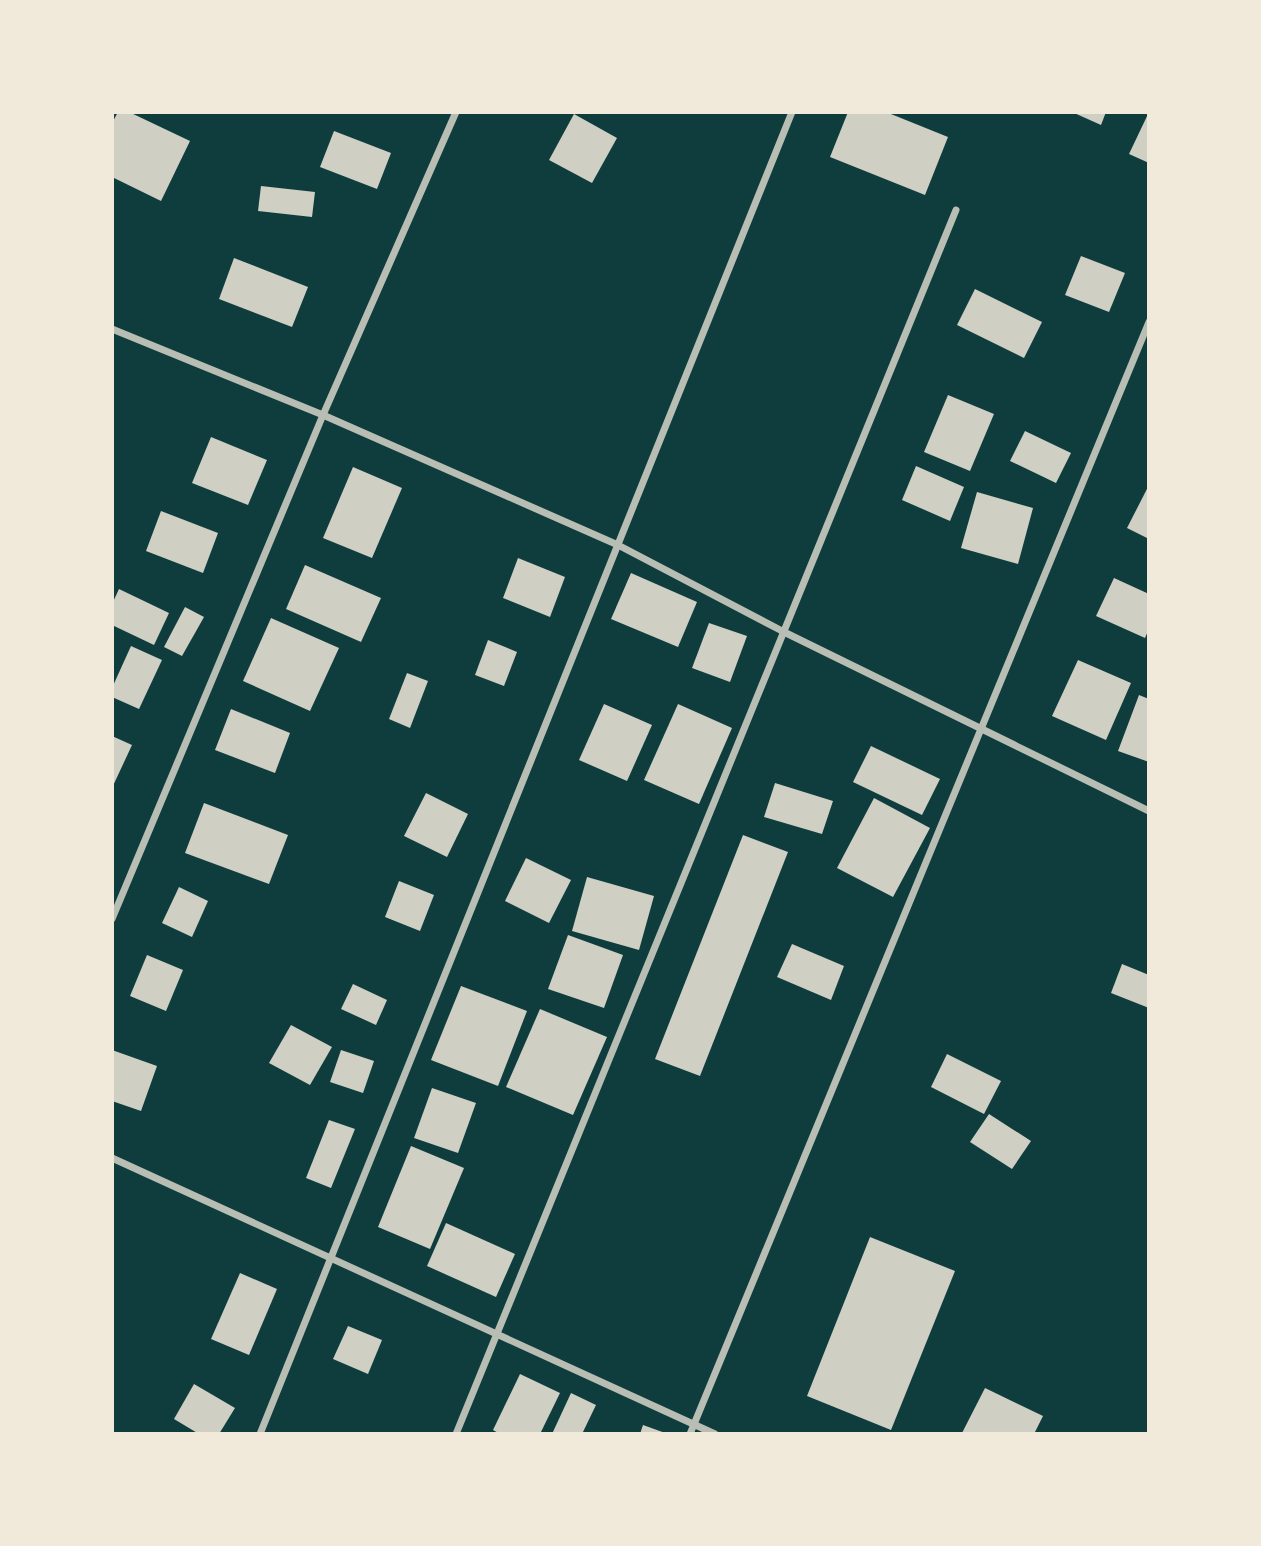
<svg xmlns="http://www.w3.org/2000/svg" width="1261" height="1546" font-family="'Noto Sans',sans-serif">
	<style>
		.building { fill: #cfcfc3 }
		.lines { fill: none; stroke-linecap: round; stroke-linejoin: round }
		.minor { stroke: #b8beb3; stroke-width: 7 }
	</style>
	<rect width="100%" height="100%" fill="#0f3d3e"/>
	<g class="building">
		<path d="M118,112H129L190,141L161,201L112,177V123Z"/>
		<path d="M848,112H886L948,137L925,195L830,157Z"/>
		<path d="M1072,112H1106L1101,125Z"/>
		<path d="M1149,112V163L1129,154Z"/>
		<path d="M574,114L617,138L592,183L549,160Z"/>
		<path d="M334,131L391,153L377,189L320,167Z"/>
		<path d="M261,186L315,192L312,217L258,211Z"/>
		<path d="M1081,256L1125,273L1109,312L1065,295Z"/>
		<path d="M234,258L308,287L292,327L219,299Z"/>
		<path d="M975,289L1042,322L1024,358L957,325Z"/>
		<path d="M948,395L994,414L970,471L924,452Z"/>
		<path d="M1025,431L1071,453L1056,483L1010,461Z"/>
		<path d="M211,437L267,460L248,505L192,483Z"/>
		<path d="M916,466L964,487L950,521L902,500Z"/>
		<path d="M353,467L402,488L372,558L323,538Z"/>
		<path d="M1149,485V539L1127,528Z"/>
		<path d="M977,492L1033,508L1018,564L961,548Z"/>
		<path d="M161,511L218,533L203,573L146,551Z"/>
		<path d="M518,558L565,577L550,617L503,598Z"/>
		<path d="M305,565L381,598L361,642L286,609Z"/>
		<path d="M631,573L697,602L678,647L611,619Z"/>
		<path d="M1114,578L1149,594V629L1145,638L1096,616Z"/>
		<path d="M119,589L169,613L154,645L112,625V604Z"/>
		<path d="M185,607L204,617L182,656L164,647Z"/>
		<path d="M271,618L339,648L310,711L243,681Z"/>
		<path d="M709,623L747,636L730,682L692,668Z"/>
		<path d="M488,640L517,652L504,686L475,675Z"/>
		<path d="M131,646L162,660L139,709L112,697V688Z"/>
		<path d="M1078,660L1131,683L1106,740L1052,716Z"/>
		<path d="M407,673L428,681L410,728L389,719Z"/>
		<path d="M1139,695L1149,699V762L1118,751Z"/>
		<path d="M604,704L652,725L627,781L579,760Z"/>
		<path d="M678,704L732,728L699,804L644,780Z"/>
		<path d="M231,709L290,733L275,773L215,750Z"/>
		<path d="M112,736L132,745L112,788Z"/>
		<path d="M871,746L940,779L922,815L853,782Z"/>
		<path d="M775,783L833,801L822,834L764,817Z"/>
		<path d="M426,793L468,814L447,857L404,836Z"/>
		<path d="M874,798L930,828L893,897L837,868Z"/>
		<path d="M204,803L288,835L269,884L185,853Z"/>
		<path d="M743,835L788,852L700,1076L655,1059Z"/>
		<path d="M526,858L571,880L549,923L505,901Z"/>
		<path d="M587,877L654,896L639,950L572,931Z"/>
		<path d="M399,881L434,895L420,931L385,917Z"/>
		<path d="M179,887L208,901L192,937L162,923Z"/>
		<path d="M568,935L623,955L604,1008L548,989Z"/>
		<path d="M792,944L844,966L831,1000L777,977Z"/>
		<path d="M147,955L183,970L166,1011L130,996Z"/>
		<path d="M1122,964L1149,975V1008L1111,993Z"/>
		<path d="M353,984L387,1000L376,1025L341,1009Z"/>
		<path d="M461,986L527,1011L498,1086L431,1060Z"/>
		<path d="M540,1009L607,1037L573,1115L506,1087Z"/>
		<path d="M291,1025L332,1047L310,1085L269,1063Z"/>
		<path d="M112,1050L157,1066L141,1111L112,1101Z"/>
		<path d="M341,1050L374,1061L363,1093L330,1082Z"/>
		<path d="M947,1054L1001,1081L984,1114L931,1087Z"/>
		<path d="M432,1088L476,1103L458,1153L414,1138Z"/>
		<path d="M989,1114L1031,1141L1012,1169L970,1142Z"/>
		<path d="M329,1120L355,1129L331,1188L306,1178Z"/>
		<path d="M411,1146L464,1168L430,1249L378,1227Z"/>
		<path d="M446,1223L515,1254L496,1297L427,1266Z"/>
		<path d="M870,1237L955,1271L891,1430L807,1396Z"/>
		<path d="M240,1273L277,1289L249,1355L211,1339Z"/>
		<path d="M348,1326L382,1340L368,1374L333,1359Z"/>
		<path d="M520,1374L560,1393L540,1434H500L493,1430Z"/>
		<path d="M194,1384L235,1408L219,1434H199L174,1419Z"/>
		<path d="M985,1388L1043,1416L1034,1434L962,1433Z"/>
		<path d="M571,1393L596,1405L582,1434H552Z"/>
		<path d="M643,1425L668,1434H640Z"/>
	</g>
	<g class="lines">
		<g class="minor">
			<path d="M112,329L323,415L618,545L786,633L1149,811"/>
			<path d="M112,919L323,415L456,112"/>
			<path d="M112,1158L715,1434"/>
			<path d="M260,1434L792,112"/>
			<path d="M456,1434L956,210"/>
			<path d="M690,1434L1149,322"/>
		</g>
	</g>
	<rect width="1261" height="1546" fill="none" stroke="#f1e9da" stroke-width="228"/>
</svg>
